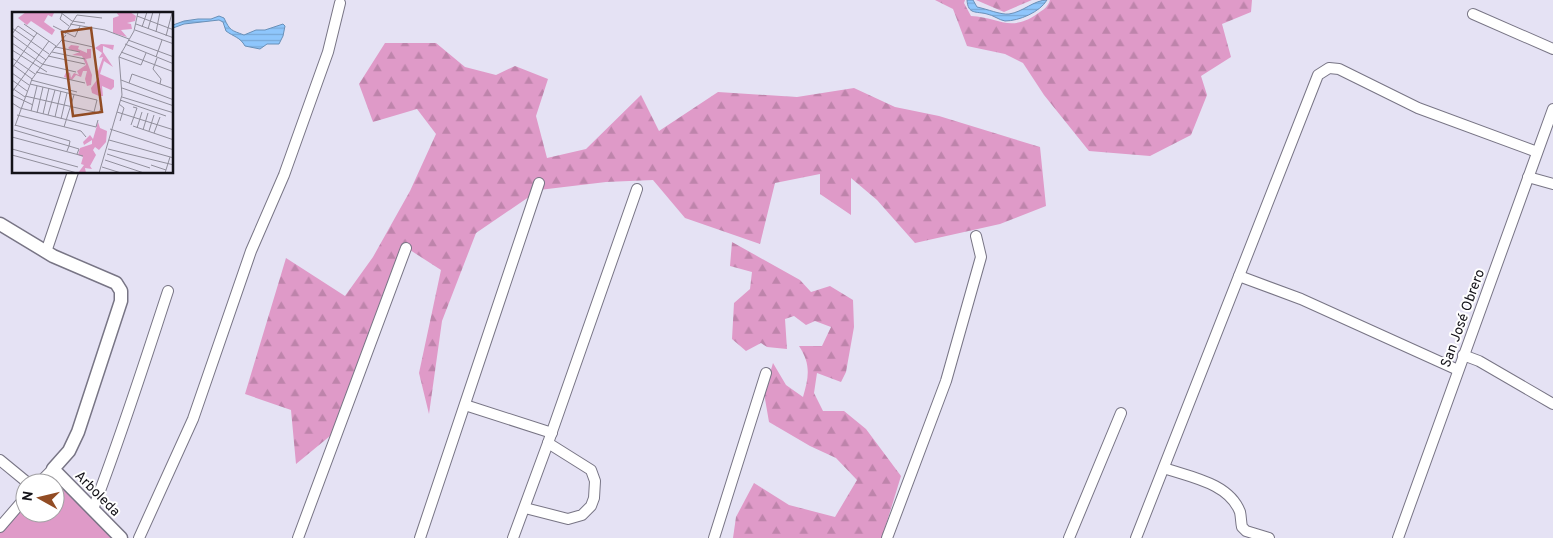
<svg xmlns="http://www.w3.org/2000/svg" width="1553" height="538" font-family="Overpass,sans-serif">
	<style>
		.forest { fill: url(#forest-firs) }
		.pitch { fill: #df9ac8 }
		.water { fill: url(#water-rules); stroke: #6990b8 }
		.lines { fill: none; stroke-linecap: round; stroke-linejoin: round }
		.minor-casing { stroke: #787585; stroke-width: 12 }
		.tertiary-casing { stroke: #787585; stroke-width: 15 }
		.minor { stroke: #fff; stroke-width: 10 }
		.tertiary { stroke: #fff; stroke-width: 12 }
		.labels { text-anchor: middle; stroke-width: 4; stroke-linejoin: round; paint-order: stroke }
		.street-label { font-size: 14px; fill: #131218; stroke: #fff }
		.inset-road { fill: none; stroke: #918f9c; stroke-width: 1 }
		.view { fill: #924c24; fill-opacity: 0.15; stroke: #924c24; stroke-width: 2.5 }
		.inset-edge { fill: none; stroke: #131218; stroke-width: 2.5 }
	</style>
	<defs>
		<pattern id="forest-firs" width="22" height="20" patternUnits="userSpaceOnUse" patternTransform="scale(1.25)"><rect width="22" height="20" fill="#df9ac8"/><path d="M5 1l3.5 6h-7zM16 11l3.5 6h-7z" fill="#be84ab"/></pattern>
		<pattern id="water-rules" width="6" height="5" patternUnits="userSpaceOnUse" patternTransform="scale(1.25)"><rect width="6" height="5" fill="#8ec6fc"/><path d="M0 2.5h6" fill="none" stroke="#7aa9d7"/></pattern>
	</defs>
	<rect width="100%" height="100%" fill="#e5e2f4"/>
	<g class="forest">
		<path d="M935,0H965L964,3L971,16C998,17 1010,33 1037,14C1043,10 1048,7 1050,0H1252L1251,12L1222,24L1231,57L1201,76L1207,95L1191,135L1150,156L1089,151L1044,95L1023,63L1005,54L967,46L953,9Z"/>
		<path d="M976,0H1032L1004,12Z"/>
		<path d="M385,43H436L465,67L496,75L515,66L548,79L536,116L547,158L586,149L641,95L659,131L718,92L797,97L854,88L895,107L939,116L1040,147L1046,206L1000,224L915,243L877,200L851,178V215L820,194V174L775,183L760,244L685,218L653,180L606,182L539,190L476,233L442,321L429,414L419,373L441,270L410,250L347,422L296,464L291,410L245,394L286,258L345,296L373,257L410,191L436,134L417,109L373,122L359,84Z"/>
		<path d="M732,242L800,280L811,292L830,286L853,300L854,327L846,372L841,382L817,373L814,393L823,411H844L866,429L901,476L882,538H733L736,517L754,483L789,505L835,517L857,480L836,458L810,446L769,422L764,393L773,363L786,385L803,397C809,377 811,364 799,346H822L831,327L815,321L806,325L794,316L785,319L787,349L767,347L761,343L746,351L732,339L734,303L750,289L752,272L730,266Z"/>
	</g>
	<path class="pitch" d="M51,476L118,538H0V532L25,505V513H55V483H45Z"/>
	<g class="water">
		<path d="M967,0H973L977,7C987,9 1001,15 1009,14C1023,12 1034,0 1047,0C1040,12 1019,21 1005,21C999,20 993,15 987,14C976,11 968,15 967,0Z"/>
		<path d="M219,16L224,18C230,31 231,30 244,35L256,30H265L283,24L285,26L283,36L279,44H267L260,49L245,46C240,37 234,37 226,31L223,22L219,20L184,24L173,28V25L184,21L198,19H211Z"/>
	</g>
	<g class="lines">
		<g class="minor-casing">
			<g id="minor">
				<path d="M1473,14L1553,49"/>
				<path d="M1528,177L1553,184"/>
				<path d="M46,252L73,172"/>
				<path d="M1239,276L1301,299L1458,370"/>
				<path d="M1463,355L1479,361L1553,404"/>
				<path d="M465,405L552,433"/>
				<path d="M0,460L28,483"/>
				<path d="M1164,468C1190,477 1229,483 1240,512C1241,516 1241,523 1242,527L1246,531L1269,538"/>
				<path d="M39,483L53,469"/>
				<path d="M525,508L568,519L582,515L591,506L594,498L595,481L591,470L548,443"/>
				<path d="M93,509C121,437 144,364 168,291"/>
				<path d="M0,527L25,498"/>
				<path d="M139,538L193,419L251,251L284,175L328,52L340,3"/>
				<path d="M298,538L406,248"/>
				<path d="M420,538L539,183"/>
				<path d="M513,538L548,443L637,189"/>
				<path d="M714,538L766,373"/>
				<path d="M887,538L946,381L981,257L976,236"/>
				<path d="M1069,538L1121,413"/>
				<path d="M1136,538L1318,75L1329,68L1339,69L1418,108L1537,152"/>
				<path d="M1398,538L1553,109"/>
			</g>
		</g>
		<g class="tertiary-casing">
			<path id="tertiary" d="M0,224L53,256L116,283L121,291V301L78,432L69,451L53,469L121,538"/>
		</g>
		<use href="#minor" class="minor"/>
		<use href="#tertiary" class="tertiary"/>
	</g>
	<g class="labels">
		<g class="street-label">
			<text transform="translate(1462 318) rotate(-70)" y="5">San José Obrero</text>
			<text transform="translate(98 493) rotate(45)" y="5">Arboleda</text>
		</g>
	</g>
	<g transform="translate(12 12)">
		<rect width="161" height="161" fill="#e5e2f4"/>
		<path d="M14,0H19L20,4L19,0L42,1L40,5L36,3L32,10L43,18L40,23L19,9L15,13L6,6Z" fill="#df9ac8"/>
		<path d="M104,0H118L124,4L123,9L115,11L119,12L120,17L109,18L115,25L101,21V6L107,4ZM89,32L102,33L101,38L91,34V40L101,55L92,49L88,62L102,68V75L99,78L90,74L91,84H87L80,81L79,76L87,65L85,62L91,45L87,46L90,41L83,36ZM59,33L67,34L66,37L75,41V37H79V46L74,47L80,63L79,73L75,74L73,67L75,59H71L69,65L64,63L60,68L52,65L54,60L58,61L59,66L62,61L67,63L65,59L74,53L70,44L60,43L68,40L59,38L56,36ZM86,110L88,116L95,119L94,130L87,138L83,135L81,138L84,143L78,154L80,157L73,156L74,161H66L72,153L69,152L71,145L66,143L68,136L80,132V128L72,133L71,130L78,123L81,127Z" fill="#df9ac8"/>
		<path class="inset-road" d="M48,0L60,9L73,11M50,2L48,7L57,14M125,4L162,18M12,12L44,34M58,12L93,18L117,27M124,12L162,26M41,14L63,25L68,14M130,15L135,0M0,16L37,42M136,17L141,0M123,18L162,32M144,20L148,0M0,22L6,14L22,25M53,22L65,3L90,6M0,23L34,48M154,24L160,1M50,28L81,35M116,28L162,45M0,31L30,52L64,60M113,32L162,52M44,35L68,40M43,36L54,23M0,38L35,60M40,40L73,47M109,40L162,60M36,44L73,52M107,45L129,53L134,41M144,45L150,28M0,46L23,62M145,46L141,57L149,67L148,72M1,53L20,67M0,56L25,21M24,60L73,71M0,61L17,73M0,68L15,79M19,68L65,80M109,68L162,88M117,71L120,62L162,77M18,72L85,88L82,100M0,76L13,85M110,76L162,94M0,80L37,29M0,83L21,93M13,84L87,101L89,96M110,85L162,101M108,88L154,104M0,91L8,96L84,115L86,108M107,92L112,96L108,109M19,99L25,74M105,100L162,118M25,101L31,75M31,102L37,76M5,103L69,119L74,125M36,103L43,78M43,105L49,79M49,107L55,81M119,113L125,96L121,95M3,114L20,67L44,34M121,114L162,128M52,115L62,83M125,116L130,100M98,117L162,138M2,118L57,134L58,129L3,113M131,118L136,101M137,119L142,103M142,121L148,105M0,125L71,144M97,128L162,146M0,137L66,155M96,137L162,153M55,139L57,134L67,137L65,142M95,142L138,156M0,143L65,161M93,148L132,161M139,153L154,158M90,155L109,161M87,161L110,83L107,45L122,19L126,0M153,161L158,145"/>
		<path class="view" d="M79,16L90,100L61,104L50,20Z"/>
		<rect width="161" height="161" class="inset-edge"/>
	</g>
	<g transform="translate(40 498) rotate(278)"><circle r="24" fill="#ffffff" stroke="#a1a0a3"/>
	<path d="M0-4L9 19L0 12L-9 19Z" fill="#924c24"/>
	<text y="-8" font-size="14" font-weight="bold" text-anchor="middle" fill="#131218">N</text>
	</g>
</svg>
